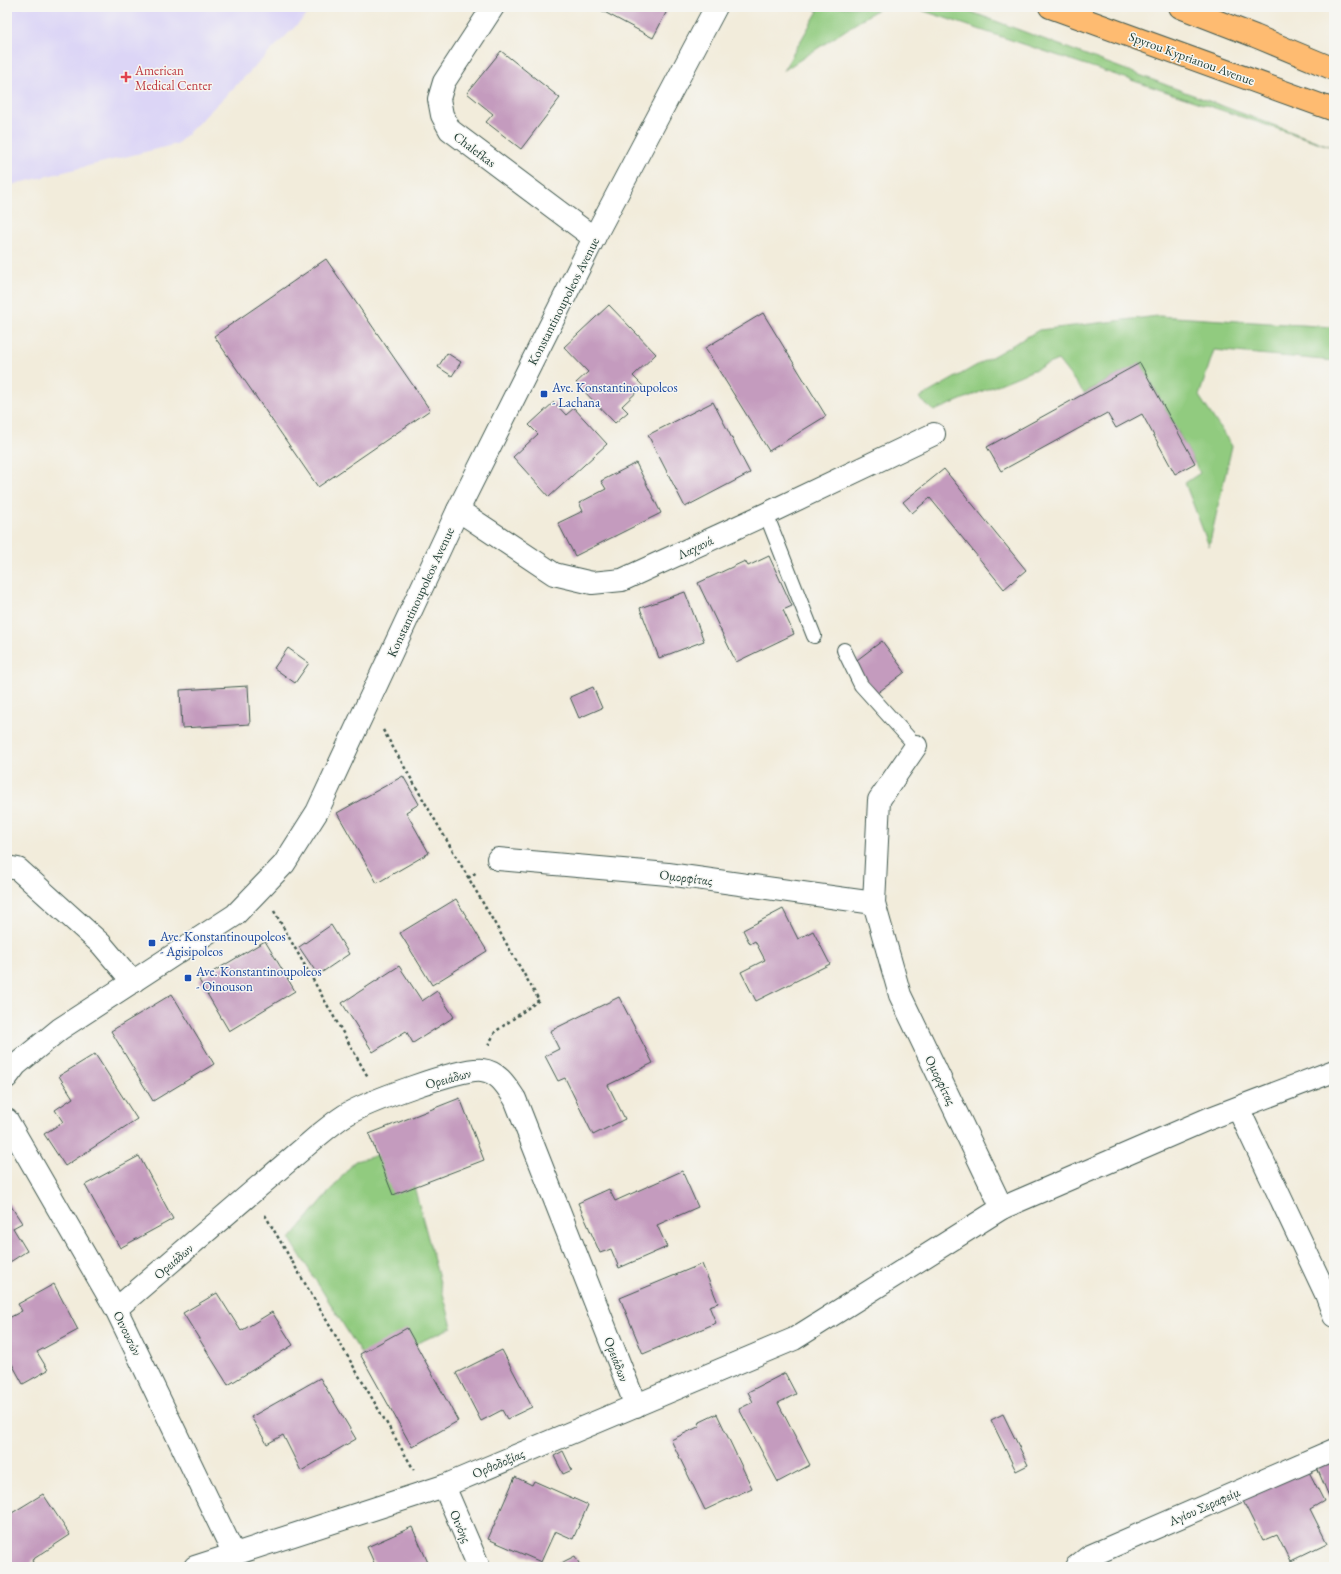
<svg xmlns="http://www.w3.org/2000/svg" width="1341" height="1574" font-family="'EB Garamond',serif">
	<style>
		.built { fill: #dcd5f6 }
		.green { fill: #91cb7f; stroke: #58845a }
		.building { fill: #c49bbe }
		.lines { fill: none; stroke-linecap: round; stroke-linejoin: round }
		.service-casing { stroke: #3f574d; stroke-width: 16 }
		.minor-casing { stroke: #3f574d; stroke-width: 24 }
		.tertiary-casing { stroke: #3f574d; stroke-width: 24 }
		.primary-casing { stroke: #3f574d; stroke-width: 24 }
		.path { stroke: #3f574d; stroke-width: 2.5; stroke-dasharray: 3 3; stroke-linecap: butt }
		.service { stroke: #fff; stroke-width: 14 }
		.minor { stroke: #fff; stroke-width: 22 }
		.tertiary { stroke: #fff; stroke-width: 22 }
		.primary { stroke: #febb71; stroke-width: 22 }
		.health-dot { fill: #e0444e; stroke: #f6f6f2; stroke-width: 1.5 }
		.transit-dot { fill: #1a4fb4; stroke: #f6f6f2; stroke-width: 1.5 }
		.labels { text-anchor: middle; stroke-width: 3; stroke-linejoin: round; paint-order: stroke }
		.street-label { font-size: 13px; fill: #1f3d34; stroke: #f6f6f2 }
		.health-label { font-size: 13px; fill: #be3a42; stroke: #f6f6f2; text-anchor: start }
		.transit-label { font-size: 13px; fill: #164399; stroke: #f6f6f2; text-anchor: start }
	</style>
	<rect width="100%" height="100%" fill="#f6f6f2"/>
	<filter id="ink" filterUnits="userSpaceOnUse"><feTurbulence type="fractalNoise" baseFrequency=".025" numOctaves="2"/><feDisplacementMap in="SourceGraphic" scale="8" xChannelSelector="R" yChannelSelector="G"/><feConvolveMatrix kernelMatrix="1 2 1 2 8 2 1 2 1" color-interpolation-filters="sRGB"/></filter>
	<filter id="wash" filterUnits="userSpaceOnUse"><feTurbulence type="fractalNoise" baseFrequency=".012" numOctaves="4" result="noise"/><feDisplacementMap in="SourceGraphic" scale="16" xChannelSelector="R" yChannelSelector="G"/><feGaussianBlur stdDeviation="0.9" result="paint"/><feColorMatrix in="noise" values="0 0 0 0 0 0 0 0 0 0 0 0 0 0 0 0 0 1.4 0 .05"/><feComposite in="paint" operator="in"/></filter>
	<g filter="url(#wash)">
		<rect width="100%" height="100%" fill="#f2ecdb"/>
		<path class="built" d="M7,7H315L177,144L7,186Z"/>
		<g class="green">
			<path d="M811,7H881L783,71L818,11Z"/>
			<path d="M912,7H958L1329,146Z"/>
			<path d="M1158,316L1334,327V361L1214,350L1199,396L1232,446L1209,546L1185,483L1200,473L1141,363L1084,393L1058,360L934,411L919,398L1039,330Z"/>
			<path d="M404,1149L452,1327L369,1366L290,1239L355,1161Z"/>
		</g>
		<g id="blocks">
			<g class="building">
				<path d="M595,7H669L653,38Z"/>
				<path d="M501,51L560,98L521,149L486,122L493,114L467,93Z"/>
				<path d="M326,259L430,410L318,487L214,336Z"/>
				<path d="M609,305L656,354L633,376L643,386L622,406L628,412L615,423L576,383L588,372L564,347Z"/>
				<path d="M763,313L826,416L769,451L705,348Z"/>
				<path d="M447,353L461,362L452,376L438,367Z"/>
				<path d="M1140,363L1195,463L1175,474L1142,414L1116,428L1107,413L1001,471L987,447Z"/>
				<path d="M554,402L566,415L574,408L607,444L549,497L513,457L538,434L529,425Z"/>
				<path d="M713,402L750,473L685,507L648,435Z"/>
				<path d="M636,463L661,513L575,556L558,523L583,511L579,503L606,489L601,481Z"/>
				<path d="M944,469L1026,570L1004,589L930,498L912,513L903,502Z"/>
				<path d="M769,556L792,606L783,610L794,634L736,662L698,583L745,561L748,566Z"/>
				<path d="M685,592L704,641L659,658L640,608Z"/>
				<path d="M882,641L905,672L876,694L853,663Z"/>
				<path d="M288,648L309,663L295,683L274,668Z"/>
				<path d="M248,686L250,724L182,728L180,690Z"/>
				<path d="M593,687L602,708L579,718L570,697Z"/>
				<path d="M403,776L419,804L406,812L429,853L377,883L337,813Z"/>
				<path d="M456,899L487,951L432,985L400,933Z"/>
				<path d="M783,909L798,939L813,931L830,964L756,1001L741,972L765,960L755,941L750,944L743,930Z"/>
				<path d="M331,925L349,954L318,975L299,947Z"/>
				<path d="M265,941L295,991L229,1031L199,980Z"/>
				<path d="M399,966L422,1001L437,991L454,1017L413,1043L406,1031L373,1052L342,1003Z"/>
				<path d="M172,994L214,1064L153,1101L111,1031Z"/>
				<path d="M619,997L653,1063L608,1085L625,1119L593,1135L565,1078L558,1081L545,1056L559,1049L550,1031Z"/>
				<path d="M95,1054L137,1119L65,1166L44,1134L63,1122L55,1110L73,1098L59,1076Z"/>
				<path d="M460,1098L484,1160L393,1195L369,1134Z"/>
				<path d="M139,1156L173,1219L120,1248L85,1185Z"/>
				<path d="M682,1171L698,1207L657,1225L667,1247L619,1268L611,1249L600,1253L578,1203L609,1189L615,1201Z"/>
				<path d="M7,1200L22,1223L13,1228L27,1251L7,1264Z"/>
				<path d="M702,1264L718,1303L709,1306L716,1323L643,1354L620,1298Z"/>
				<path d="M54,1284L78,1330L37,1352L48,1370L23,1384L7,1355V1319L22,1311L18,1304Z"/>
				<path d="M217,1293L241,1331L272,1312L293,1345L228,1385L183,1313Z"/>
				<path d="M407,1328L458,1421L412,1447L360,1354Z"/>
				<path d="M502,1350L532,1407L507,1419L502,1410L481,1421L456,1373Z"/>
				<path d="M785,1373L796,1394L778,1403L810,1465L778,1482L739,1409L753,1402L748,1392Z"/>
				<path d="M320,1378L356,1439L301,1471L283,1435L267,1444L251,1417Z"/>
				<path d="M717,1414L752,1488L705,1510L671,1440L700,1426L698,1423Z"/>
				<path d="M1003,1414L1028,1465L1016,1471L991,1420Z"/>
				<path d="M563,1451L572,1470L563,1474L554,1456Z"/>
				<path d="M1334,1461V1508L1317,1468Z"/>
				<path d="M1307,1468L1324,1501L1310,1509L1327,1543L1290,1561L1277,1535L1263,1541L1242,1499Z"/>
				<path d="M515,1477L532,1485L534,1481L588,1505L573,1539L555,1531L541,1562L488,1539Z"/>
				<path d="M43,1494L70,1535L32,1560L33,1562L24,1567H7V1516Z"/>
				<path d="M412,1527L430,1567H376L367,1547Z"/>
				<path d="M575,1556L581,1567H553Z"/>
			</g>
		</g>
	</g>
	<g filter="url(#ink)">
		<use href="#blocks" fill-opacity="0" stroke="#3f574d" stroke-width="1"/>
		<g class="lines">
			<g class="service-casing">
				<g id="service">
					<path d="M766,514L814,636"/>
					<path d="M844,650L861,685L916,746"/>
				</g>
			</g>
			<g class="minor-casing">
				<g id="minor">
					<path d="M493,7L444,82L439,99L442,115L450,130L594,238"/>
					<path d="M458,510L554,574L592,583L622,580L766,514L934,434"/>
					<path d="M916,746L879,800L874,903L900,995L1002,1208"/>
					<path d="M498,859L668,874L874,903"/>
					<path d="M7,867L18,869L101,944L133,982"/>
					<path d="M1238,1108L1326,1294L1334,1316"/>
					<path d="M7,1120L116,1309L234,1554"/>
					<path d="M116,1309L313,1140C323,1132 333,1123 344,1116C364,1103 461,1067 482,1070C499,1072 507,1087 515,1099L636,1406"/>
					<path d="M444,1486L479,1567"/>
					<path d="M195,1567L444,1486L794,1339L1002,1208L1208,1119L1334,1071"/>
					<path d="M1076,1567L1090,1556L1334,1450"/>
				</g>
			</g>
			<g class="tertiary-casing">
				<path id="tertiary" d="M7,1077L16,1065L60,1029L235,915L284,864L317,812L458,510L594,238L716,7"/>
			</g>
			<g class="primary-casing">
				<g id="primary">
					<path d="M1050,7L1334,110"/>
					<path d="M1180,7L1255,36L1334,69"/>
				</g>
			</g>
			<g class="path">
				<path d="M383,730L539,1000L495,1032L488,1046"/>
				<path d="M468,878L477,872"/>
				<path d="M274,911L368,1077"/>
				<path d="M265,1215L414,1470"/>
			</g>
			<use href="#service" class="service"/>
			<use href="#minor" class="minor"/>
			<use href="#tertiary" class="tertiary"/>
			<use href="#primary" class="primary"/>
		</g>
	</g>
	<path class="health-dot" d="M124 71h4v4h4v4h-4v4h-4v-4h-4v-4h4z"/>
	<g class="transit-dot">
		<rect x="540" y="390" width="8" height="8" rx="2"/>
		<rect x="148" y="939" width="8" height="8" rx="2"/>
		<rect x="184" y="974" width="8" height="8" rx="2"/>
	</g>
	<g class="labels">
		<g class="street-label">
			<text transform="translate(1192 58) rotate(20)" y="5">Spyrou Kyprianou Avenue</text>
			<text transform="translate(475 149) rotate(37)" y="5">Chalefkas</text>
			<text transform="translate(563 301) rotate(-63)" y="5">Konstantinoupoleos Avenue</text>
			<text transform="translate(695 547) rotate(-25)" y="5">Λαχανά</text>
			<text transform="translate(420 592) rotate(-65)" y="5">Konstantinoupoleos Avenue</text>
			<text transform="translate(686 877) rotate(7)" y="5">Ομορφίτας</text>
			<text transform="translate(448 1078) rotate(-15)" y="5">Ορειάδων</text>
			<text transform="translate(941 1080) rotate(64)" y="5">Ομορφίτας</text>
			<text transform="translate(173 1261) rotate(-41)" y="5">Ορειάδων</text>
			<text transform="translate(128 1333) rotate(64)" y="5">Οινουσών</text>
			<text transform="translate(617 1359) rotate(69)" y="5">Ορειάδων</text>
			<text transform="translate(498 1463) rotate(-23)" y="5">Ορθοδοξίας</text>
			<text transform="translate(1204 1506) rotate(-24)" y="5">Αγίου Σεραφείμ</text>
			<text transform="translate(461 1526) rotate(66)" y="5">Οινόης</text>
		</g>
		<g class="health-label">
			<text x="135" y="75">American<tspan x="135" dy="15">Medical Center</tspan></text>
		</g>
		<g class="transit-label">
			<text x="552" y="392">Ave. Konstantinoupoleos<tspan x="552" dy="15">- Lachana</tspan></text>
			<text x="160" y="941">Ave. Konstantinoupoleos<tspan x="160" dy="15">- Agisipoleos</tspan></text>
			<text x="196" y="976">Ave. Konstantinoupoleos<tspan x="196" dy="15">- Oinouson</tspan></text>
		</g>
	</g>
	<rect width="1341" height="1574" fill="none" stroke="#f6f6f2" stroke-width="24"/>
</svg>
